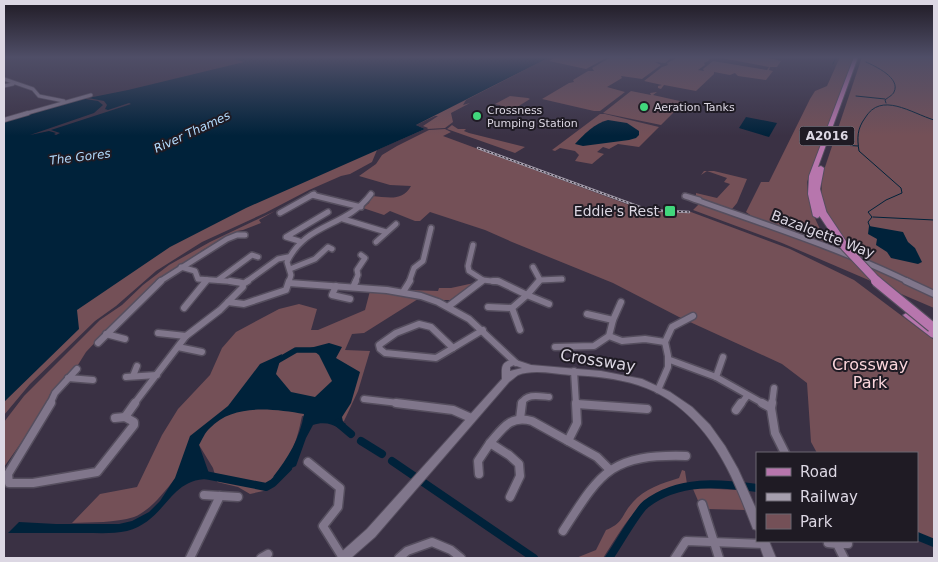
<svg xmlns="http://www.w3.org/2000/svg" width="938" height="562" font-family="'DejaVu Sans',sans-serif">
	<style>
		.green { fill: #745057 }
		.water { fill: #00223a }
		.pier { fill: #3a3144 }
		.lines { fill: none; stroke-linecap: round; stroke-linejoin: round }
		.stream { stroke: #00223a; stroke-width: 1 }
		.canal-far1 { stroke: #00223a; stroke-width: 5.5 }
		.canal { stroke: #00223a; stroke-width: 8 }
		.minor-far4-casing { stroke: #554e5e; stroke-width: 4.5 }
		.minor-far3-casing { stroke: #554e5e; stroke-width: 5.5 }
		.minor-far2-casing { stroke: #554e5e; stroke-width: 8 }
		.minor-far1-casing { stroke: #554e5e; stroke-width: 9 }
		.minor-casing { stroke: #554e5e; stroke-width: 11 }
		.tertiary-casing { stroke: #554e5e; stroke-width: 2 }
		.primary-casing { stroke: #554e5e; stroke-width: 2 }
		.minor-far4 { stroke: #80768b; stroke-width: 3 }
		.minor-far3 { stroke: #80768b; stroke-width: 4 }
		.minor-far2 { stroke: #80768b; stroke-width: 5 }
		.minor-far1 { stroke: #80768b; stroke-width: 6 }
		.minor { stroke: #80768b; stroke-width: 8 }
		.tertiary { fill: #80768b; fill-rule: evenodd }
		.primary { fill: #b776ad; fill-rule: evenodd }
		.rail-casing { stroke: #a69fae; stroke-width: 2.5 }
		.rail { stroke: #1f1b24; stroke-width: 1; stroke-dasharray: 2; stroke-linecap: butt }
		.primary-bridge-far1-casing { stroke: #554e5e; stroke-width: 10; stroke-linecap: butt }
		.primary-bridge-casing { stroke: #554e5e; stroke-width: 12; stroke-linecap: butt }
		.primary-bridge-far1 { stroke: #b776ad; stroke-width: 8 }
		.primary-bridge { stroke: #b776ad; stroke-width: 10 }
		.poi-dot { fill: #41d77c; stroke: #1f1b24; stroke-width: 2 }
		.labels { text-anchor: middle; stroke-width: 4; stroke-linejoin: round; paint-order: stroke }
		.far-poi-label { font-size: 11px; fill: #dcd7e3; stroke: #1f1b24; text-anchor: start }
		.far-water-label { font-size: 12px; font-style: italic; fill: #b2dafc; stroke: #1f1b24 }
		.shield { fill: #1f1b24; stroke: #a39faa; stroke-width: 1 }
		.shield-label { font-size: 12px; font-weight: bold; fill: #dcd7e3 }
		.poi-label { font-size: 14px; fill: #dcd7e3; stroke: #1f1b24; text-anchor: end }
		.street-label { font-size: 14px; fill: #dcd7e3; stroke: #1f1b24 }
		.near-street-label { font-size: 16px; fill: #dcd7e3; stroke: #1f1b24 }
		.near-park-label { font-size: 16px; fill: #fad5db; stroke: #1f1b24 }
	</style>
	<rect width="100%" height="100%" fill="#3a3144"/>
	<g class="green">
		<path d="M550,57L466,100L463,105L470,103L451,113L453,122L445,128L427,129L428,128L423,126L438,116H435L416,125L425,129L377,150L372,162L350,174L341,176L309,190L265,213L202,242L156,271L116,306L95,321L30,384L4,415V378L108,275Z"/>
		<path d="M556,57H608L586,69L549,61Z"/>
		<path d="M611,57L632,59L633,57H672L665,63L655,62L661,65L642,79L621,76L622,78L607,87L625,92L600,111H594L542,99L569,83L574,82L573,80L588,71H594L592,68Z"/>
		<path d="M674,57H714L709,59L710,60L704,63L705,65L698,70L704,71L703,69L713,61L767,70L769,67L716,57H765L781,61L777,67H770L769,70L773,71L766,80L738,76L735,73L730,75L714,72V74L696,91L664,85L661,89L658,88V86L662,85L644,81L662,67L668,65L667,63L675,59Z"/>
		<path d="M840,57H854L807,182C807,205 817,225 829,245L753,217L746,212L761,182H769L810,99L815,91L827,86Z"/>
		<path d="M862,57H934V291L857,256L840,237L821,207L822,176Z"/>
		<path d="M631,91L651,95L650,93L657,92L653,95L684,102L661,125L603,113Z"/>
		<path d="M510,96L528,98L530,99L514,109L495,104Z"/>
		<path d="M600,114H605L659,127L639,147L618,144L609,149L603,147L597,152L604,154L592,164L575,161L579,155L575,151L560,148L555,151L552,150Z"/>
		<path d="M452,125L458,129H466L464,131L469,133L525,147L515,153L447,129Z"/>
		<path d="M445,129L451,132L443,136L648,212H691L790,249L854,280L934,340V545L917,539V453H817L811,442L807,383L782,364L679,317L613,283L512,242L485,230L430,212L420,221H415L390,211L384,215L363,208L369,203L372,196C388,197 402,202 411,186L390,185L359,176L376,164L382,155L397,146L429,130Z"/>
		<path d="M704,171H714L747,179L737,203L732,209L703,200L696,196V193L717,198L730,184L724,182L727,178L707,171L701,175Z"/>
		<path d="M700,203L829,248L934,295V308L782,243L693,210Z"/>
		<path d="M275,211L259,220L261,223L243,230L237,231L235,233L204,249L154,284L121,315L86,352L76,368L50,394L42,413L4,467V422L24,396L100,320L122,305L143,285L169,265L210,242Z"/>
		<path d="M474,283L450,300H443L410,290L438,291L439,288H451Z"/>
		<path d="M370,291L398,293L418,299L364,333L352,334L345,350L370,351L358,391L344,421L302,416C299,431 295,446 288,459C281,470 273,478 268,490L250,494L238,487L217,482L213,468L199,445C184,465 158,508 134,517C115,523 92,522 72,523L100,494L137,487L162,435L178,409L210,375L222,348L236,332L279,309L299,304L317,309L311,330H318L365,310Z"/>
		<path d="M682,470L685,471L687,484C640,493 627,521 603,558H576L596,550L606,530C624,523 621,515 633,502C644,489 663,483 679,478Z"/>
		<path d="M699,488L737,490L745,510L707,509L699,503L693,489Z"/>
	</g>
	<g class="water">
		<path d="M238,57H550L416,125L425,129L246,208L170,247L77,310L79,329L4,402V122L78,100L128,90L244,62L233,59Z"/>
		<path d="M746,117L777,123L769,137L739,128Z"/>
		<path d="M608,120L627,123L639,131V135L636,138L629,140L583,146L575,144C583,135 595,123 608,120Z"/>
		<path d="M869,226L903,232L908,242L915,248L922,262L918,264L891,258L887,252L876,245L877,239L868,234Z"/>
		<path d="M329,343L342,347L336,358L360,372L351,403L342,417L343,422L346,424L340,429C332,423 322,422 313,425L306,438L296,466L273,477C288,458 300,438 304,414C274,409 233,403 210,428C205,432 202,440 199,445L211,479C168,477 168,520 127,531C114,534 99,533 85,533C59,533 34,533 8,533L19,522L56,524H119L132,521L149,512L160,501L175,478L190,436L228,406L260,364L282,354L276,374L291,392L315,397L332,381L319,355L310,348Z"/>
	</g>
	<path class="pier" d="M83,97L104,101L107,105L105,109L108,110L129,103L131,104L51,130L60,133L56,135L54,134L56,133L49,131L30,135L94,113L103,105L98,101L79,98Z"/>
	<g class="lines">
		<g class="stream">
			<path d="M866,62C875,66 901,78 894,92C893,95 887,98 885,100L886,103"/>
			<path d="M833,64L836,57"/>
			<path d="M856,96L885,99"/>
			<path d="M842,145L858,146"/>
			<path d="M873,217L934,220"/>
			<path d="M870,227L868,222L872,217L868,212L886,200L902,193L901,188L859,151C857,138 857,129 865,118C881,91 911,113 934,120"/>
		</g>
		<path class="canal-far1" d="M277,361L296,350H318"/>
		<g class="canal">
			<path d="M338,423L351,434"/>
			<path d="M361,441L382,454"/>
			<path d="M392,461L534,558"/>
			<path d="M205,475L266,487L273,483L288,468"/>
			<path d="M917,536L934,543"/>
			<path d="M609,558C617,547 637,511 646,504C679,479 719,483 757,488"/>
		</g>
		<g class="minor-far4-casing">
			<g id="minor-far4">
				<path d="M4,79L33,89L39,96L64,101"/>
				<path d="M4,86L13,84"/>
				<path d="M24,114L91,95"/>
			</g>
		</g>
		<g class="minor-far3-casing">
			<path id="minor-far3" d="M4,120L28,113"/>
		</g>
		<g class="minor-far2-casing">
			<g id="minor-far2">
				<path d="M312,195L361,207"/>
				<path d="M699,200L685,196C760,223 837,247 909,282"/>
				<path d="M280,213L314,194"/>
				<path d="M343,219L386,232"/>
				<path d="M299,241L286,237L328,212"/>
				<path d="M376,242L396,224"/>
				<path d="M473,245L468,266L469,271L483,280"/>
				<path d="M181,267L195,271L198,279L239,282"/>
				<path d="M533,267L540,280"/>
				<path d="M290,269L315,259L328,247L332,249"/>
				<path d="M218,280L252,255L258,257"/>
				<path d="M159,282L227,239L237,235H245"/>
				<path d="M205,282L207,280"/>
				<path d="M246,282L278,259L288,257"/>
				<path d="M289,282L291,275L287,262C306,222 346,228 371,194"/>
				<path d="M355,282L358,275L357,270L365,258L361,255"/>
				<path d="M409,282L414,268L423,261L431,228"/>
				<path d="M481,282L483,280L500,282"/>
				<path d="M538,282L540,280L562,279"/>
			</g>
		</g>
		<g class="minor-far1-casing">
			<g id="minor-far1">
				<path d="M493,281H498L527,295L512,308L520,330"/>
				<path d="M539,281L527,295L549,304"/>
				<path d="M906,281L934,294"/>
				<path d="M289,283L387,290L421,296L438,302L469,319L516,363"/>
				<path d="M243,284L248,281"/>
				<path d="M336,286L332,295L350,299"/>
				<path d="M353,287L356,281"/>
				<path d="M403,292L410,281"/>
				<path d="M228,302L244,304L286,290L289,281"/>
				<path d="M449,306L482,281"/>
				<path d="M488,307L512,308"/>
				<path d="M184,308L206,281"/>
				<path d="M587,314L613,320"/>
				<path d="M419,324L431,327L453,348L436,358L385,353L380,349L379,345L396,333Z"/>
				<path d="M158,333L186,336"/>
				<path d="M106,334L125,339"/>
				<path d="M609,336L622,341L645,339L665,342"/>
				<path d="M98,343L161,281"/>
				<path d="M178,347L202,352"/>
				<path d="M555,347L594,346L609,336L613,320L621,302"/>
				<path d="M453,348L483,330"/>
				<path d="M670,360L716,377L764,404"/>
				<path d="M574,371L576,404"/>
				<path d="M133,376L137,366"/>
				<path d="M126,377L157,375"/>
				<path d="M716,377L723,357"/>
				<path d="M68,378L93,380"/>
				<path d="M658,390L668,367V356L665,342L672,327L693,316"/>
				<path d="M364,399L407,404"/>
				<path d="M50,404L55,393L77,369"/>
				<path d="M134,404L186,336L220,310L243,287L242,283L230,281"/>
				<path d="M521,404C526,393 539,396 549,397"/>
				<path d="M577,404H581"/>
				<path d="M741,404L747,396"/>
				<path d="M772,404L774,388"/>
			</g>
		</g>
		<g class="minor-casing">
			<g id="minor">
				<path d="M51,403L8,474L9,483H33L97,472L134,425V422L125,417L135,403"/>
				<path d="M396,403L453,410L471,418"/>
				<path d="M762,403L771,408L775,433L785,453"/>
				<path d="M577,404L647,409"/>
				<path d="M771,408L772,403"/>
				<path d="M736,410L741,403"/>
				<path d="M115,418L125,417"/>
				<path d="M520,419L522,403"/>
				<path d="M568,441L577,423L576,403"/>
				<path d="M308,462L340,488L338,507L323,526L343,558"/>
				<path d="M479,474L478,461L490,443"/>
				<path d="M204,495L238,497"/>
				<path d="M510,497L520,476L519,464L509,455L490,443C503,428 510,415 532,421L597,457L610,470"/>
				<path d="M702,504L719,558"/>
				<path d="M563,531C601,472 610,454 686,456"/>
				<path d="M828,543L837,544L844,558"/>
				<path d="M837,544H848"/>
				<path d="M190,558L220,496"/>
				<path d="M261,558L268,554"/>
				<path d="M399,558L407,551L432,542L451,550L461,558"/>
				<path d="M675,558L686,541L764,544"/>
			</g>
		</g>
		<g class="tertiary-casing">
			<g id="tertiary">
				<path d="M513,359L531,365L601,371L642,379L670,392L692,407L710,425L725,446L738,469L757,511V530L753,529C746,511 739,493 731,476C712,436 682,399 638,385C616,378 594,376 571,375C554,374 534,369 518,375C515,377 512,380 509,382L375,537L351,558H337L339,554L367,529L502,379C502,367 500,363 513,359ZM514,365L522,368L510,371V367Z"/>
				<path d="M758,541H769L776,558H764Z"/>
			</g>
		</g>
		<g class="primary-casing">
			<g id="primary">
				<path d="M854,57H858L818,167L821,166L824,168L820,189L827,214L817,218L813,216L808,194L809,176Z"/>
				<path d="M908,312L911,313L934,330V338L931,337L905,317L903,315Z"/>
			</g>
		</g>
		<use href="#minor-far4" class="minor-far4"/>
		<use href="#minor-far3" class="minor-far3"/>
		<use href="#minor-far2" class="minor-far2"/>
		<use href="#minor-far1" class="minor-far1"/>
		<use href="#minor" class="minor"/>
		<use href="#tertiary" class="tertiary"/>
		<use href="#primary" class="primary"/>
		<g class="rail-casing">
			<path id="rail" d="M478,148L648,210L689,212"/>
		</g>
		<use href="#rail" class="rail"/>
		<g class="primary-bridge-far1-casing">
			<path id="primary-bridge-far1" d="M823,214L845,247L878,282"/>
		</g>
		<g class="primary-bridge-casing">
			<path id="primary-bridge" d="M876,281L932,327"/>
		</g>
		<use href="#primary-bridge-far1" class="primary-bridge-far1"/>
		<use href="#primary-bridge" class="primary-bridge"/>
	</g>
	<linearGradient id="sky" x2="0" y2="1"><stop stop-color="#201b25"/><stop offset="0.42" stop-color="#4f4e67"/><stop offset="1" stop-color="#4f4e67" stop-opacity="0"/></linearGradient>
	<rect width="938" height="136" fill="url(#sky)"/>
	<g class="poi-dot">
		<circle cx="644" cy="107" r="5"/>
		<circle cx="477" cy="116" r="5"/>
		<rect x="664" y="205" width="12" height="12" rx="2.5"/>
	</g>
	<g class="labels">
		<g class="far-poi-label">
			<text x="654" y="111">Aeration Tanks</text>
			<text x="487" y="114">Crossness<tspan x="487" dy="13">Pumping Station</tspan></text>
		</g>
		<g class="far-water-label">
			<text transform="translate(192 132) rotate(-25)" y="4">River Thames</text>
			<text transform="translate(80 157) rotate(-7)" y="4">The Gores</text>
		</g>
		<rect class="shield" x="799.5" y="126.5" width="55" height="19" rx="4"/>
		<g class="shield-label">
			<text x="827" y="140">A2016</text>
		</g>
		<g class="poi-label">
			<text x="659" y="216">Eddie's Rest</text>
		</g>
		<g class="street-label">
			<text transform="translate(823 234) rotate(21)" y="5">Bazalgette Way</text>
		</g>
		<g class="near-street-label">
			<text transform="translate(598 360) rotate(9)" y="6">Crossway</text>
		</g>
		<g class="near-park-label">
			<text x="870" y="370">Crossway<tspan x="870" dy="18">Park</tspan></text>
		</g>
	</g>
	<rect width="938" height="562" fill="none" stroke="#dcd7e3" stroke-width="10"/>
	<rect x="756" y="452" width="162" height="90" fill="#1f1b24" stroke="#6b6670"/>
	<rect x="766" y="468" width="25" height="8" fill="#b776ad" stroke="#6b6670"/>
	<text x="800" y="477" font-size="15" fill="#dcd7e3">Road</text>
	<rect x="766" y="493" width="25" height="8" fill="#a69fae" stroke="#6b6670"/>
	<text x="800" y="502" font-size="15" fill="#dcd7e3">Railway</text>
	<rect x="766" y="514" width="25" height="15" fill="#745057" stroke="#6b6670"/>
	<text x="800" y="527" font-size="15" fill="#dcd7e3">Park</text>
</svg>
